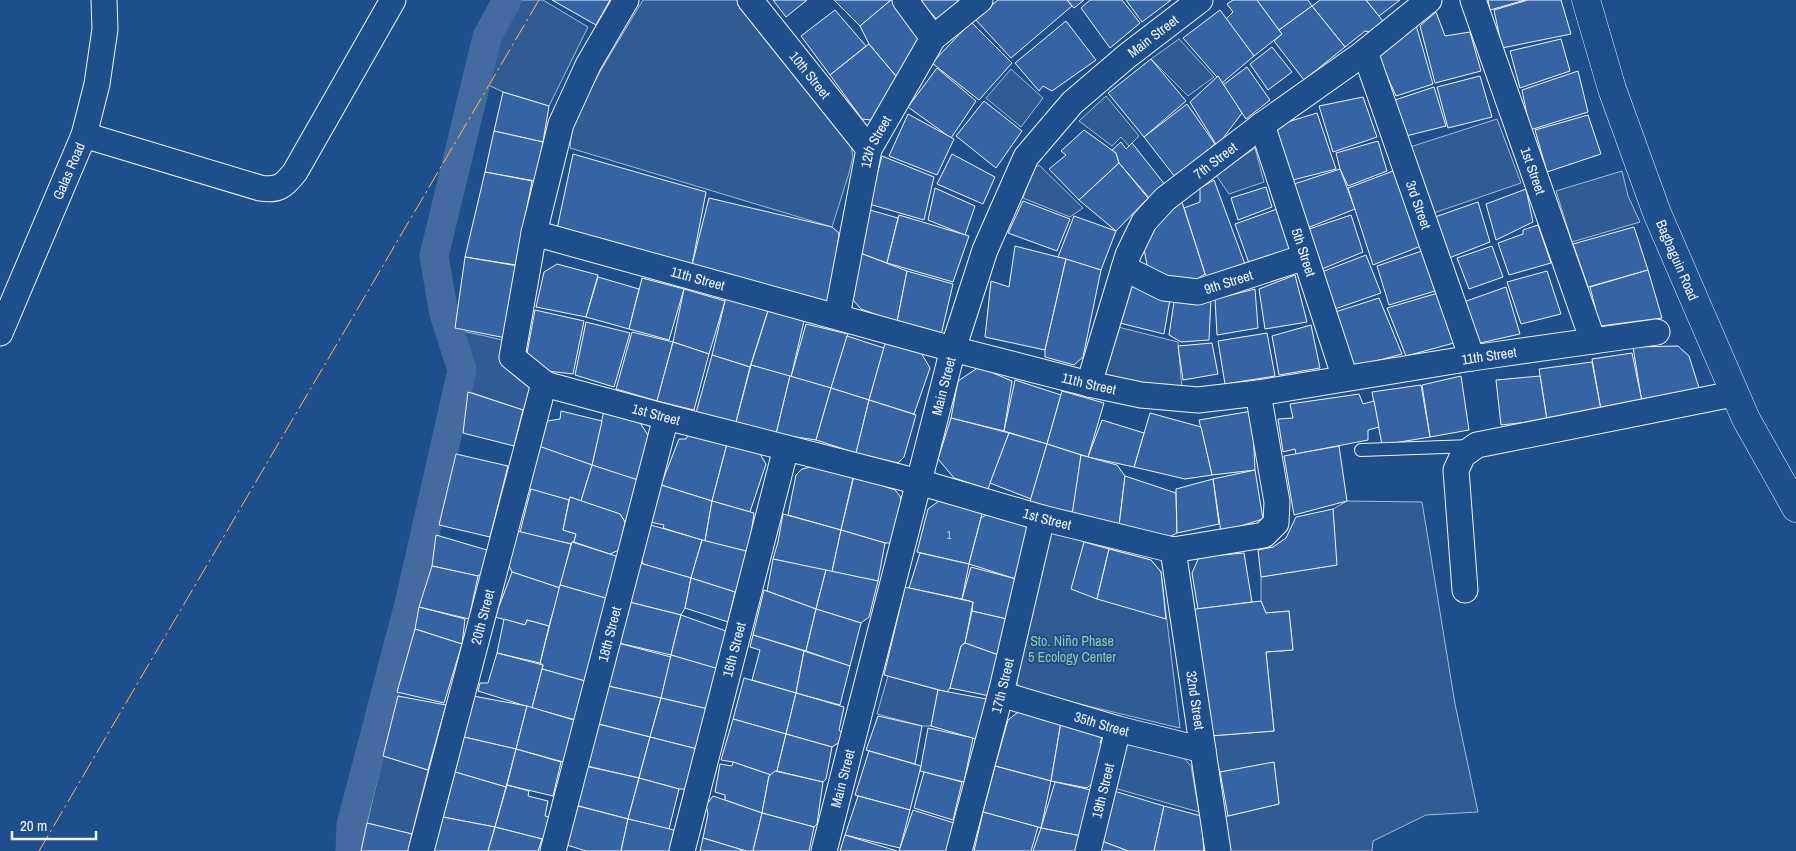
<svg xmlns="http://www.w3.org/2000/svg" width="1796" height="851" font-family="'Archivo Narrow',sans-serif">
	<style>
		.built { fill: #305b95; stroke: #a8bbd7 }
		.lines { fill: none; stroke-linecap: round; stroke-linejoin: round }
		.canal { stroke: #446ba0; stroke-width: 29 }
		.building { fill: #3563a3; stroke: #f2f6ff }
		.lane-casing { stroke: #f2f6ff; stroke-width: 14 }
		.street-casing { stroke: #f2f6ff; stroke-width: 27 }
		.secondary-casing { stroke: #f2f6ff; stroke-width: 29 }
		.lane { stroke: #1f4e8c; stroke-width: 12 }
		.street { stroke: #1f4e8c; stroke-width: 25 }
		.secondary { stroke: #1f4e8c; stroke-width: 28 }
		.power { stroke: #ffb74d; stroke-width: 1; stroke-dasharray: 18 4 2.5 4; stroke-linecap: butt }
		.labels { text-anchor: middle; stroke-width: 4; stroke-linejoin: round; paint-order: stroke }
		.number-label { font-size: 11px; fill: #c3d1e8 }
		.street-label { font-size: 14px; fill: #f2f6ff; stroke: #1f4e8c }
		.park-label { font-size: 14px; fill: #97c8a6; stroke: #1f4e8c }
	</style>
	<rect width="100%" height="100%" fill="#1f4e8c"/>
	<g class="built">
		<path d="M513,0H543L588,27L549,106L503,92L482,82L493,37Z"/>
		<path d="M643,0H737L851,145L853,157L849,173L832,227L570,148L572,125L601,70Z"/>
		<path d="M1179,39L1214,77L1188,96L1151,59Z"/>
		<path d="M1011,69L1043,98L1021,127L986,98Z"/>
		<path d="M1106,96L1139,136L1129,146L1121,137L1112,146L1079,121Z"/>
		<path d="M1497,119L1521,183L1428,215L1407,148Z"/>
		<path d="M1255,148L1264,182L1229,194L1216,175Z"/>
		<path d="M1039,165L1083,208L1070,217L1023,198L1033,169Z"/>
		<path d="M1622,171L1628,196L1640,222L1572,242L1556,191Z"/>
		<path d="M1118,327L1178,342L1182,389L1102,378Z"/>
		<path d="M454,329L507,341L532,386L523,410L461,389L464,370Z"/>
		<path d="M1347,501L1422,502L1455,704L1478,812L1426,815L1373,841L1372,851H1227L1221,820L1228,816L1279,804L1274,763L1220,772L1210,736L1274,731L1266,652L1293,650L1289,611L1266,613L1261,601V577L1336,565L1333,509Z"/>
		<path d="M1048,532L1151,560L1161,572L1180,728L1021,690L1013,675Z"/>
		<path d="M888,676L938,690L931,726H922L877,714Z"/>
		<path d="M1126,741L1180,754L1191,766L1199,812L1114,788Z"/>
		<path d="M383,756L428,770L412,834L367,823Z"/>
	</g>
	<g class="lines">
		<path class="canal" d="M350,851L351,825L410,600L462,370L444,314L434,256L487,37L507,0"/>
	</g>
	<g class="building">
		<path d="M552,0H610L596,25Z"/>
		<path d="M773,0H807L786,17Z"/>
		<path d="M834,0H891L860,26Z"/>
		<path d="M891,0H896L922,45L896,76L869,44L860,26Z"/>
		<path d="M920,0H960L938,21Z"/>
		<path d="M998,0H1067L1072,6L1011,58L975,19Z"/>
		<path d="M1067,0H1084L1074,8Z"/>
		<path d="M1090,0H1122L1140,23L1110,48L1081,8Z"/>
		<path d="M1126,0H1171L1142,22Z"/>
		<path d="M1233,0H1257L1282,34L1254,56L1226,19L1233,12L1227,4Z"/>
		<path d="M1257,0H1308L1312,6L1279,30Z"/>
		<path d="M1320,0H1366L1383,21L1371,32L1365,31L1345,47L1312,6Z"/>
		<path d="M1366,0H1400L1379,16Z"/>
		<path d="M1488,0H1525L1490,10Z"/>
		<path d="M1528,0H1561L1571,34L1502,48L1494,10Z"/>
		<path d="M1312,6L1345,47L1304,80L1274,41L1282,34L1279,30Z"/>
		<path d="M835,10L866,46L830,75L801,36Z"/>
		<path d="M1220,10L1254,56L1222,83L1183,38Z"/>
		<path d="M1436,12L1445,36L1470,32L1481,71L1435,83L1420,26Z"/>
		<path d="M1066,21L1096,60L1052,91L1043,86L1039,91L1015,63Z"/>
		<path d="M971,22L1012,63L979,100L932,63Z"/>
		<path d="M1416,25L1433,84L1396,96L1378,56Z"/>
		<path d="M1561,39L1570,71L1520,88L1510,51Z"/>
		<path d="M869,44L900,81L871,120L862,119L830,75Z"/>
		<path d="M1272,47L1292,72L1268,90L1250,64Z"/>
		<path d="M1151,59L1186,101L1144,137L1108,93Z"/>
		<path d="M1247,67L1270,100L1246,119L1223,85Z"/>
		<path d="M937,68L976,101L951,138L908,107Z"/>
		<path d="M1578,71L1588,112L1530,130L1522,90Z"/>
		<path d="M1218,76L1242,113L1217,146L1190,102Z"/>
		<path d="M1480,76L1492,117L1448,128L1437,87Z"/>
		<path d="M1434,87L1446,126L1406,136L1395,100Z"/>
		<path d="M503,92L549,106L543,142L494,131Z"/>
		<path d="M1363,97L1377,137L1333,152L1319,106Z"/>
		<path d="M984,101L1022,131L996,168L956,136Z"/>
		<path d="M1187,104L1215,144L1175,177L1144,137Z"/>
		<path d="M1317,113L1336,169L1285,182L1273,138L1281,124Z"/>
		<path d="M908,114L954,139L937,175L889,156Z"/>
		<path d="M1588,115L1601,154L1547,172L1535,130Z"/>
		<path d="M1084,130L1116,153L1119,163L1079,200L1049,169L1066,155L1061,151Z"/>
		<path d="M494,131L543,142L535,181L485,172Z"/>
		<path d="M1378,141L1387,171L1348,186L1340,169L1336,153Z"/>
		<path d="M1121,142L1126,149L1132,143L1166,186L1151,200L1119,163L1116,153L1112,150Z"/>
		<path d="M573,154L706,192L692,265L557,229Z"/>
		<path d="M952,154L995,177L983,204L937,184Z"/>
		<path d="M882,156L934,177L924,220L869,204Z"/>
		<path d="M1119,163L1148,198L1116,231L1079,200Z"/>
		<path d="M1340,169L1355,209L1305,229L1288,186Z"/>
		<path d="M1393,171L1421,246L1373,265L1348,188Z"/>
		<path d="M485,172L532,181L516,265L465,257Z"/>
		<path d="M1214,180L1246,267L1209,278L1205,274L1184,208L1200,202V188Z"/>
		<path d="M1266,187L1272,207L1238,220L1231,198Z"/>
		<path d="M935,188L975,206L965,235L928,220Z"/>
		<path d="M1526,189L1533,222L1496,240L1486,204Z"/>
		<path d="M709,198L832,227L839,233L830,302L692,265Z"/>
		<path d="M1023,201L1070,219L1057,251L1008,233Z"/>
		<path d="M1182,202L1205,274L1194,281L1167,280L1148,270L1144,249L1153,230L1172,208Z"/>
		<path d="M1478,202L1490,242L1444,260L1432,218Z"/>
		<path d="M1280,208L1293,252L1250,266L1235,224Z"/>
		<path d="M866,209L898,218L887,263L860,253Z"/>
		<path d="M899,215L969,236L953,282L887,263Z"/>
		<path d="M1351,215L1363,252L1322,269L1306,230Z"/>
		<path d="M1074,216L1116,231L1101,270L1058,257Z"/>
		<path d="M1538,225L1551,263L1509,275L1498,243L1523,234V230Z"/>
		<path d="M1634,227L1648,270L1588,287L1573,244Z"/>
		<path d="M1015,246L1066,259L1045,350L985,337L991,281L1009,287Z"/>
		<path d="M1492,246L1503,277L1469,289L1457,258Z"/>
		<path d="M1422,251L1435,291L1389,305L1377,266Z"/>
		<path d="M860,253L907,271L897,322L861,309L853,300Z"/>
		<path d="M1366,255L1381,293L1335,309L1319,273Z"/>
		<path d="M465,257L518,266L506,338L455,328Z"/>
		<path d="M1066,259L1101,270L1083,357L1074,365L1045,357V350Z"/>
		<path d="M557,264L598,275L586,317L536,307L544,272Z"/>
		<path d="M1648,270L1662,318L1600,326L1590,287Z"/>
		<path d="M907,271L953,284L941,335L897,322Z"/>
		<path d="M1547,271L1561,314L1521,324L1507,282Z"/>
		<path d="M1295,275L1307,322L1265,329L1259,289Z"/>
		<path d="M598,277L639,289L629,329L586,317Z"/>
		<path d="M642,278L684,289L669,340L629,329Z"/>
		<path d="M1133,282L1170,299L1164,334L1120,323Z"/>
		<path d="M1506,287L1520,334L1480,343L1458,304Z"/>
		<path d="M684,289L725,301L709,354L673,342Z"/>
		<path d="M1255,289L1258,328L1217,335L1215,299Z"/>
		<path d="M1438,293L1454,343L1406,356L1387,308Z"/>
		<path d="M726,297L768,311L750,367L712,355Z"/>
		<path d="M1211,298L1209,340L1181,342L1169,335L1174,302Z"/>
		<path d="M1379,298L1402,354L1357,366L1349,362L1332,313Z"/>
		<path d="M535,310L584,321L573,374L539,370L527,353Z"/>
		<path d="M768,311L804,321L791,377L751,365Z"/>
		<path d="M586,322L630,333L614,387L575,375Z"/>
		<path d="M806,324L848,334L831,388L791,377Z"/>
		<path d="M1311,325L1320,368L1279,375L1272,336Z"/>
		<path d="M632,332L673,342L657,401L616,389Z"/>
		<path d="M1267,333L1275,376L1225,384L1218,341Z"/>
		<path d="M847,336L884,348L869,400L831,388Z"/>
		<path d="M886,340L920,351L930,368L914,414L869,400Z"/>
		<path d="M673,342L709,354L694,410L657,401Z"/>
		<path d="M1212,343L1218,374L1183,380L1178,346Z"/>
		<path d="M1678,346L1689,356L1700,391L1642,403L1633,347Z"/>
		<path d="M1632,353L1642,401L1601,410L1592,359Z"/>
		<path d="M712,355L750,367L735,426L696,413Z"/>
		<path d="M1592,362L1601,410L1547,420L1539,369Z"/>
		<path d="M751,365L790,376L776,434L735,426Z"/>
		<path d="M979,367L1012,381L1004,431L951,418L958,381Z"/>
		<path d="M790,376L831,388L816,440L776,434Z"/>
		<path d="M1461,376L1469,430L1430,437L1422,385Z"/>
		<path d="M1540,376L1547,420L1501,425L1496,380Z"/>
		<path d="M1015,380L1061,395L1047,444L1004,431Z"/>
		<path d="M1421,385L1430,437L1382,445L1372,392Z"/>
		<path d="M831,388L869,400L856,453L816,440Z"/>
		<path d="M1062,391L1104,403L1088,457L1047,444Z"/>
		<path d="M468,392L523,410L514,446L463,433Z"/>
		<path d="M1359,394L1363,404L1374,401L1379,427L1368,430V440L1296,454L1295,449L1283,452L1278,419L1293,418L1290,404Z"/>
		<path d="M869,400L916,415L904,457L898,463L856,453Z"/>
		<path d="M604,410L639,421L651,440L643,471L635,480L592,465Z"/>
		<path d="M561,411L602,421L592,465L540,447L547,421L560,419Z"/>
		<path d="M1252,411L1255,470L1212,475L1199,420Z"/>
		<path d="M1150,413L1201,427L1212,475L1185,479L1134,467Z"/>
		<path d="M951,418L1009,433L988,489L954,478L938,459Z"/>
		<path d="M1102,420L1144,433L1134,467L1088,457Z"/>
		<path d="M1009,433L1047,444L1031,499L990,483Z"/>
		<path d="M688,435L727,444L712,501L661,485L679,439H686Z"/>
		<path d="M727,444L760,454L766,464L750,512L712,501Z"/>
		<path d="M1047,444L1081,455L1074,508L1068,518L1028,508Z"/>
		<path d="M536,445L592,465L581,501L570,497L569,500L528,489Z"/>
		<path d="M1339,446L1347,501L1294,515L1284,456Z"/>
		<path d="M456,454L508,466L490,537L439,525Z"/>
		<path d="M1081,455L1117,465L1125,476L1119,526L1072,515Z"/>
		<path d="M592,465L638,480L628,521L625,522L620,514L581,501Z"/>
		<path d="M814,466L853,478L841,530L788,515L796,475L802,469Z"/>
		<path d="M1255,470L1263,519L1221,532L1213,479Z"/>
		<path d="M854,476L895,490L900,496L902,505L891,543H885L841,530Z"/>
		<path d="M1125,476L1176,493L1177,533L1169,537L1119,526Z"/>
		<path d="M1213,479L1219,524L1177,533L1176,489Z"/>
		<path d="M661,485L712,501L705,541L663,528L664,525L650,522Z"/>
		<path d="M531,489L569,500L563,530L576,534L574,542H572L571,544L520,532Z"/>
		<path d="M570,497L620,514L625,522L619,550L610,554L574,542L576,534L563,530Z"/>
		<path d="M943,498L983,510L969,564L917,552L928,509Z"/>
		<path d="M712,501L754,513L749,548L746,551L705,541Z"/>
		<path d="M1333,509L1337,565L1261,577L1258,550L1273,547L1286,538L1296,517Z"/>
		<path d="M989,513L1028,525L1016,579L969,564L981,518Z"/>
		<path d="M783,514L841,530L832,572L773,559L778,542Z"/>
		<path d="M651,525L702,540L691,578L643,564L641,557Z"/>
		<path d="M841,530L885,543L878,581L832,572Z"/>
		<path d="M517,531L571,544L560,588L512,572L509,566Z"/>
		<path d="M436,535L487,550L483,571L478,576L432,566Z"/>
		<path d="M702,540L746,551L739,589L735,592L691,578Z"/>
		<path d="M572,542L619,557L609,599L560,585Z"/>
		<path d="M1084,542L1109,549L1097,599L1071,589Z"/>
		<path d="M1109,549L1151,560L1161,572L1166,619L1097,599Z"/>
		<path d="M920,553L969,564L962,599L909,588Z"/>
		<path d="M1244,553L1252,602L1198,609L1192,573L1199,557Z"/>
		<path d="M773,559L826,570L816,609L767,591Z"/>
		<path d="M640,563L691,578L685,608L681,615L629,602Z"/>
		<path d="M432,566L478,576L469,619L419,607Z"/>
		<path d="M971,567L1016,579L1011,620L972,611L973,602L962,599Z"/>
		<path d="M826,570L878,581L869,617L861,623L816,609Z"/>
		<path d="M512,572L560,588L549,626L527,620L525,625L495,617Z"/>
		<path d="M691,578L735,592L728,622L685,608Z"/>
		<path d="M560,585L609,599L585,681L542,669L543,665L540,663Z"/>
		<path d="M905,587L973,602L965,643L961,646L950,688L947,692L884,675Z"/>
		<path d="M764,590L816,609L806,651L753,635Z"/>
		<path d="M1261,601L1266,613L1289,611L1293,650L1266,652L1274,731L1210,736L1188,610Z"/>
		<path d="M629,602L681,615L671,655L619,643Z"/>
		<path d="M419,607L465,619L462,644L415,629Z"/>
		<path d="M816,609L861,623L850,666L806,651Z"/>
		<path d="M972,611L1011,620L1004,657L965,643Z"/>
		<path d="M681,615L726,631L717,669L671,655Z"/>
		<path d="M504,619L525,625L527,620L549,626L540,663L497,653Z"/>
		<path d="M415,629L462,644L444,703L397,692Z"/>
		<path d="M753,635L804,651L796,693L752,680L760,650L750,647Z"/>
		<path d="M618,643L671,657L661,698L608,686Z"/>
		<path d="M965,643L1004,657L995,697L950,688L961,646Z"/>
		<path d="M804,651L850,666L840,705L796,693Z"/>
		<path d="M497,653L543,665L532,708L478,691L480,683H488Z"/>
		<path d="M671,655L719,669L708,709L661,698Z"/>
		<path d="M542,669L585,681L576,720L532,708Z"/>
		<path d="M744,678L796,693L786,734L733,719Z"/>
		<path d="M608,686L661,698L650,737L599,724Z"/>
		<path d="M938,690L992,700L979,740L931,726Z"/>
		<path d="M796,693L844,707L839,730L842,733L838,743L832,747L786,734Z"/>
		<path d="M398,696L446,705L428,770L383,756Z"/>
		<path d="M473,696L527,706L516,749L464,737Z"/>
		<path d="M661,698L708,709L697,749L650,737Z"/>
		<path d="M527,706L577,721L567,763L516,749Z"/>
		<path d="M1022,709L1061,722L1051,781L995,766L1008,720Z"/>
		<path d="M878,716L922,726L915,764L866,750Z"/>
		<path d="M733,719L786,734L777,771L771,775L733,762L721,760Z"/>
		<path d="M1061,722L1102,737L1100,743L1103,745L1095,781L1087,788L1051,781Z"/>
		<path d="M598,724L650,737L639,778L587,766Z"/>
		<path d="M928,728L973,738L964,782L920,771Z"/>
		<path d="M786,734L832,747L826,779L823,782L777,771Z"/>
		<path d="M464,737L516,749L506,787L455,772Z"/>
		<path d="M650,737L697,749L686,789H679L639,778Z"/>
		<path d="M516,749L561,762L553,796L507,785Z"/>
		<path d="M869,751L921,766L910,810L855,795Z"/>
		<path d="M733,762L771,775L769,776L762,813L725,800V795L715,792L720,764L732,766Z"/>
		<path d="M1274,762L1279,804L1228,816L1220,772Z"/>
		<path d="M585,766L639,778L628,819L575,805Z"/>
		<path d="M995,766L1051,781L1041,828L983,812Z"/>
		<path d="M775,771L823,782L817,824L814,827L762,813L769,776Z"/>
		<path d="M455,772L506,787L495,827L443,817Z"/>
		<path d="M924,772L962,782L953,820L914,808Z"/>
		<path d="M639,778L679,789L669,829L628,819Z"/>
		<path d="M1055,782L1091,790L1081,836L1041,828Z"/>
		<path d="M507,785L529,791L528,796L548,801L545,816L553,818L546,838L542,839L495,827Z"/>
		<path d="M1114,791L1164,806L1154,851H1128L1099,840Z"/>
		<path d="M713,796L762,813L753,851H746L703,838L708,814L706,805Z"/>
		<path d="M858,796L910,810L900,848L845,835Z"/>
		<path d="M578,806L628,819L621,851H586L567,845Z"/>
		<path d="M1164,806L1201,816L1204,851H1154Z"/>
		<path d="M913,810L954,823L948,851H899Z"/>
		<path d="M983,812L1038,827L1031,851H974Z"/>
		<path d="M762,813L814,827L809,851H753Z"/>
		<path d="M443,817L495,827L488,851H434Z"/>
		<path d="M628,819L674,830L669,851H621Z"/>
		<path d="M367,823L412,834L408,851H361Z"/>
		<path d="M495,827L542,839L538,851H488Z"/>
		<path d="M1041,828L1081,836L1078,851H1033Z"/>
		<path d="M845,835L897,851H840Z"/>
		<path d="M703,838L746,851H700Z"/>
		<path d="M1099,840L1128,851H1097Z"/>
	</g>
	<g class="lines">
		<g class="lane-casing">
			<path id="lane" d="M1361,450L1471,446"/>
		</g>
		<g class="street-casing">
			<g id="street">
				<path id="s1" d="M626,0L588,65L561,124L534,233L512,357L544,383L548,385L666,417L919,482L1042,518L1173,550L1264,535L1276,523L1277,502L1258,393"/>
				<path id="s2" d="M750,0L869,149"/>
				<path d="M905,0L933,38"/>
				<path id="s3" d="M1473,0L1593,341"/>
				<path id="s4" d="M1365,52L1472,358"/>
				<path id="s5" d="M1262,125L1345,378"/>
				<path d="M84,135L260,188C278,191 284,186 295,172L393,0"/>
				<path id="s6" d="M534,233L945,347L1089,384L1141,395L1198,400L1258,393L1472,358L1657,332"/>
				<path id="s7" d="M1124,268L1164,288L1198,292L1305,257"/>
				<path id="s8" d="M837,316L869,149L933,38L980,0"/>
				<path id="s9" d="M0,333L84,135L97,84L105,29L104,0"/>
				<path id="s10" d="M1089,384L1128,255L1144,222L1165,199L1262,125L1361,55L1429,0"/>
				<path id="s11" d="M1173,550L1218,851"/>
				<path d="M1465,590L1456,470L1463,455L1477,445L1728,395L1735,392"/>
				<path id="s12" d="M1001,694L1118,729L1203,750"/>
				<path id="s13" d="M421,851L544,383"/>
				<path id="s14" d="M553,851L666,417"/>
				<path id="s15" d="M682,851L786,448"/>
				<path id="s16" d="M824,851L953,349L985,250L1026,157L1072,103L1127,56L1200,0"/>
				<path id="s17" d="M959,851L1002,689L1042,518"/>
				<path id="s18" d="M1088,851L1118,729"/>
			</g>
		</g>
		<g class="secondary-casing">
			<g id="secondary">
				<path id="s19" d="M1586,0L1612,89L1657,213L1746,419L1796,508"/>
			</g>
		</g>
		<use href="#lane" class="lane"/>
		<use href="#street" class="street"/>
		<use href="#secondary" class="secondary"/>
		<path class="power" d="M39,851L539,0"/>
	</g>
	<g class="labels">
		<g class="number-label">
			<text x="949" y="539">1</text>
		</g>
		<g class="street-label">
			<text dy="5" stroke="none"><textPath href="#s16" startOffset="900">Main Street</textPath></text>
			<text dy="5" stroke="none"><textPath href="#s2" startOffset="96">10th Street</textPath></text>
			<text dy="5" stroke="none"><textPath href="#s8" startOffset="179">12th Street</textPath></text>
			<text dy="5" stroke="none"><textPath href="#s10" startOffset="266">7th Street</textPath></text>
			<text dy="5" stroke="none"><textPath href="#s9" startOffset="176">Galas Road</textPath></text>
			<text dy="5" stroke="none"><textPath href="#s3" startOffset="181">1st Street</textPath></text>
			<text dy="5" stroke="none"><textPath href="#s4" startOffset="162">3rd Street</textPath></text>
			<text dy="5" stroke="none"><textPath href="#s5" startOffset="134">5th Street</textPath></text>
			<text dy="5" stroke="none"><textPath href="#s19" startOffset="276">Bagbaguin Road</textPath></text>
			<text dy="5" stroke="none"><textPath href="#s6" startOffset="170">11th Street</textPath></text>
			<text dy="5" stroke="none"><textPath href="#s7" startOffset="111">9th Street</textPath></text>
			<text dy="5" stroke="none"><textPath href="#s6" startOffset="980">11th Street</textPath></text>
			<text dy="5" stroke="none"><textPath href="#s6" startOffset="575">11th Street</textPath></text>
			<text dy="5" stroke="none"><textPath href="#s16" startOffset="480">Main Street</textPath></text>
			<text dy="5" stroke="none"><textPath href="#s1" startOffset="536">1st Street</textPath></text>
			<text dy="5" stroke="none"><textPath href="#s1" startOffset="941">1st Street</textPath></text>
			<text dy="5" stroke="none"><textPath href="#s13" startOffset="242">20th Street</textPath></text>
			<text dy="5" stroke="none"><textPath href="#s14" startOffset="224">18th Street</textPath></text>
			<text dy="5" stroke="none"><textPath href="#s15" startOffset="208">16th Street</textPath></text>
			<text dy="5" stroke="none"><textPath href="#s17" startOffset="171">17th Street</textPath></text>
			<text dy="5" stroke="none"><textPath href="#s11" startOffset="152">32nd Street</textPath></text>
			<text dy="5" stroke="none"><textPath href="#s12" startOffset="105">35th Street</textPath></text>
			<text dy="5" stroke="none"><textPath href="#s16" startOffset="75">Main Street</textPath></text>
			<text dy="5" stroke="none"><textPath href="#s18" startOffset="62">19th Street</textPath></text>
		</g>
		<g class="park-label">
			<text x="1072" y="646">Sto. Niño Phase<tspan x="1072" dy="16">5 Ecology Center</tspan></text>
		</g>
	</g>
	<path d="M12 831v8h84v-8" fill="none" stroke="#f2f6ff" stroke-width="2.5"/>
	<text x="20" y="831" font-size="15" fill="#f2f6ff" stroke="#1f4e8c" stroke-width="4" paint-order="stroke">20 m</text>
</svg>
